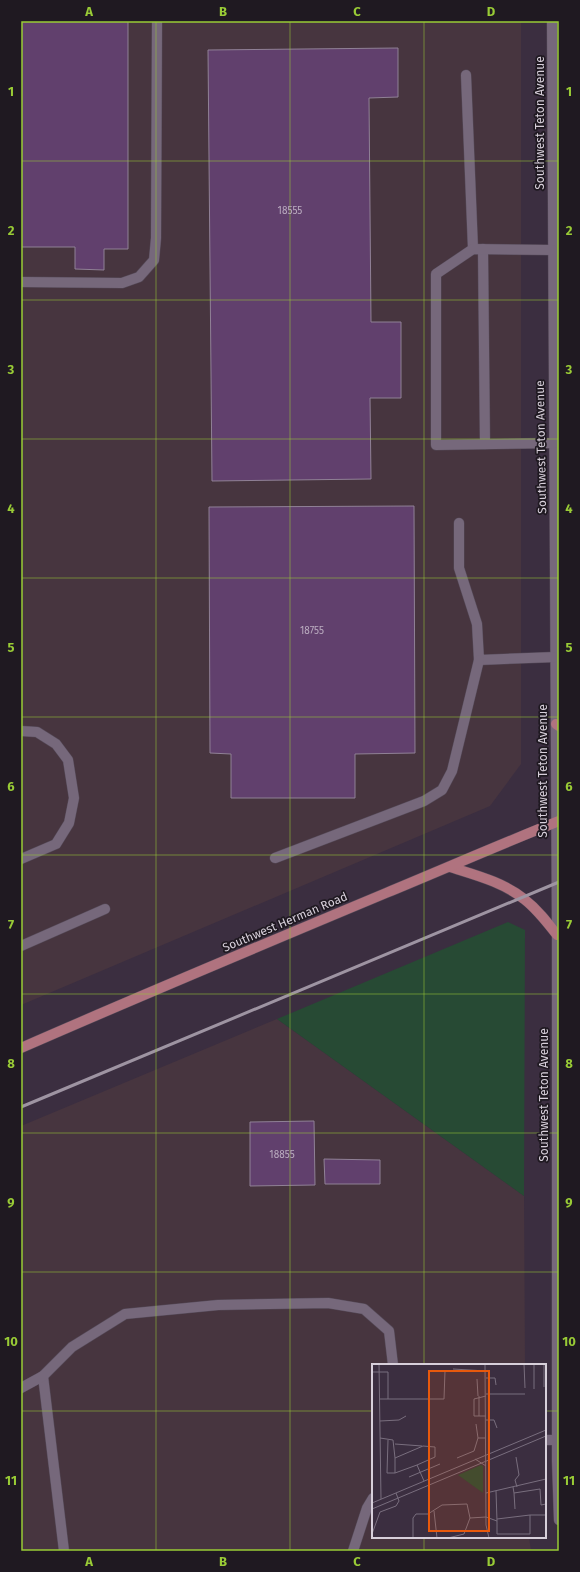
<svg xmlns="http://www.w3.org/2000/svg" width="580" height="1572" font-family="'Fira Sans',sans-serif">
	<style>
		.industrial { fill: #47353f }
		.green { fill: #274a34 }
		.building { fill: #61406d; stroke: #908196 }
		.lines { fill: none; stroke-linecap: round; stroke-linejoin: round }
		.minor-casing { stroke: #554a58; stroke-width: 11 }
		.major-casing { stroke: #554a58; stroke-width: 11 }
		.minor { stroke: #76687b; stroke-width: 10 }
		.major { stroke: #b0737f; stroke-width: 10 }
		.rail { stroke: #9e94a2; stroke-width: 3 }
		.grid { fill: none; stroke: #99cb36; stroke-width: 1; stroke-opacity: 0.55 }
		.labels { text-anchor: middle; stroke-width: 3.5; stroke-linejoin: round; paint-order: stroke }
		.number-label { font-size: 10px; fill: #baabbf }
		.street-label { font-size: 12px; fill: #d7cfda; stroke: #1f1921 }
		.inset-road { fill: none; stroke: #796e7e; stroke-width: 1 }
		.view { fill: #e8590c; fill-opacity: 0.15; stroke: #e8590c; stroke-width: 2 }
		.inset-edge { fill: none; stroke: #d7cfda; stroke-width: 2 }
		.neatline { fill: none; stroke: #99cb36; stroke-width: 1.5 }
		.grid-label { font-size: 13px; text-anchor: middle; font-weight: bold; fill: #99cb36 }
	</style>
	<rect width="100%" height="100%" fill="#3b2e40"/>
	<g class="industrial">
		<path d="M21,21H521V764L490,806L21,1005Z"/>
		<path d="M277,1019L524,1196L525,1365H373V1537H529L531,1551H21V1126Z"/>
	</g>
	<path class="green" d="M508,922L525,930L524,1196L277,1019Z"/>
	<g class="building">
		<path d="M21,21H128V249H104V270L75,269V247H21Z"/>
		<path d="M398,48V97L369,98L371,322H401V398H370L371,479L212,481L208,50Z"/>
		<path d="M414,506L415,753L355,754V798H231V754L210,753L209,507Z"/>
		<path d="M314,1121L315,1185L250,1186V1122Z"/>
		<path d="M324,1159L380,1160V1184H325Z"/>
	</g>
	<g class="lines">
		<g class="minor-casing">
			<g id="minor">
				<path d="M552,21L557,935V1461L559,1520"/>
				<path d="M466,75L473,249"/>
				<path d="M483,249L485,444"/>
				<path d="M552,250L473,249L436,274V445L554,443"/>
				<path d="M21,282L122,283L139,277L154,260L156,238L157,21"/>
				<path d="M459,523V568L477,624L479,660L556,657"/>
				<path d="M21,731L37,732L56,744L68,760L74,798L69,823L56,844L21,859"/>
				<path d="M275,858L424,801L442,790L452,771L479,660"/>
				<path d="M21,946L105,909"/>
				<path d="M43,1376L64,1551"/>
				<path d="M21,1388L43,1376L72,1347L125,1314L218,1305L328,1303L364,1309L389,1331L393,1365"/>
				<path d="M545,1440H559"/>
				<path d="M353,1551L367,1508L373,1498"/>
			</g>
		</g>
		<g class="major-casing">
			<g id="major">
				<path d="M556,724L559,726"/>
				<path d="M450,867C475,875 503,882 524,899C537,909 547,922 557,935"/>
				<path d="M21,1048C142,995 264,944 386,893C444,869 501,844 559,821"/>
			</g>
		</g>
		<use href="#minor" class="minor"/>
		<use href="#major" class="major"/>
		<path class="rail" d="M21,1107L559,882"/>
	</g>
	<path class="grid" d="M156,21V1551M290,21V1551M424,21V1365M21,161H559M21,300H559M21,439H559M21,578H559M21,717H559M21,855H559M21,994H559M21,1133H559M21,1272H559M21,1411H373M545,1411H559M424,1537V1551"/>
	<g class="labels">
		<g class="number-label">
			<text x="290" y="214">18555</text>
			<text x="312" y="634">18755</text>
			<text x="282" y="1158">18855</text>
		</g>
		<g class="street-label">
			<text transform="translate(540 123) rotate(-90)" y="4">Southwest Teton Avenue</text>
			<text transform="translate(541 447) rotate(-91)" y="4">Southwest Teton Avenue</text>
			<text transform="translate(543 771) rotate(-90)" y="4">Southwest Teton Avenue</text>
			<text transform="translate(285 922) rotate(-23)" y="4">Southwest Herman Road</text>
			<text transform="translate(544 1095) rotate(-90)" y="4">Southwest Teton Avenue</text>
		</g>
	</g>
	<g transform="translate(372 1364)">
		<rect width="174" height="174" fill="#3b2e40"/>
		<path d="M109,101L111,102V129L86,111Z" fill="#274a34"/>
		<path class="inset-road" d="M7,0L9,135M27,0H56M113,0L114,161L117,174M152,0L153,24M172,0V23M81,5L114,7M0,8H16V35M114,14H123L124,21M105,15L106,32M162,25V0M114,30H153M107,32V52M114,32L102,35V52H114M7,35H72L73,7M114,56H122L125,64M8,57L27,56L34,52M104,60L106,74H114M8,74L21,76L23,94M16,76L15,109H23M23,80L50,82M144,93L147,111L143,116L145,123M85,94L102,87L106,74M103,95L114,102M45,101L23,109V94L51,82L63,83V93L45,101L52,117M37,113L68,100M141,123L142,129L168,125L169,141L174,140M124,127L125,157V170H158V151L125,155M114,129L174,115M142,129L143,145M0,139L174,66M0,145L174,72M62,147L65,174M158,151H174M0,170L8,148L24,142L27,137L24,129M41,174V154L44,150H56L70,141L95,140L98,154L114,153L125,157M76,174L92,170L98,154"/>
		<path class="view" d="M57,7H117V167H57Z"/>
		<rect width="174" height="174" class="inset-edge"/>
	</g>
	<rect width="580" height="1572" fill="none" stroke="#1f1921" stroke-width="44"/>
	<rect x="22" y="22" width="536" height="1528" class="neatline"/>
	<g class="grid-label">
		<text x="89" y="16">A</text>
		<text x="223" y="16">B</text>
		<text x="357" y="16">C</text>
		<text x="491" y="16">D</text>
		<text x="11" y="96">1</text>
		<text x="569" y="96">1</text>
		<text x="11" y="235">2</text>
		<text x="569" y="235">2</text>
		<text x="11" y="374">3</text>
		<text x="569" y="374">3</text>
		<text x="11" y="513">4</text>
		<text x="569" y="513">4</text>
		<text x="11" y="652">5</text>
		<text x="569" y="652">5</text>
		<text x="11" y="791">6</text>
		<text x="569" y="791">6</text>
		<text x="11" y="929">7</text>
		<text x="569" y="929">7</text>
		<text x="11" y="1068">8</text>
		<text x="569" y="1068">8</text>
		<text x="11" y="1207">9</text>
		<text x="569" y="1207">9</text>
		<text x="11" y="1346">10</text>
		<text x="569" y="1346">10</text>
		<text x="11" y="1485">11</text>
		<text x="569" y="1485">11</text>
		<text x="89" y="1566">A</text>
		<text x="223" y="1566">B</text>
		<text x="357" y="1566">C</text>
		<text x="491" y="1566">D</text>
	</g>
</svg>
